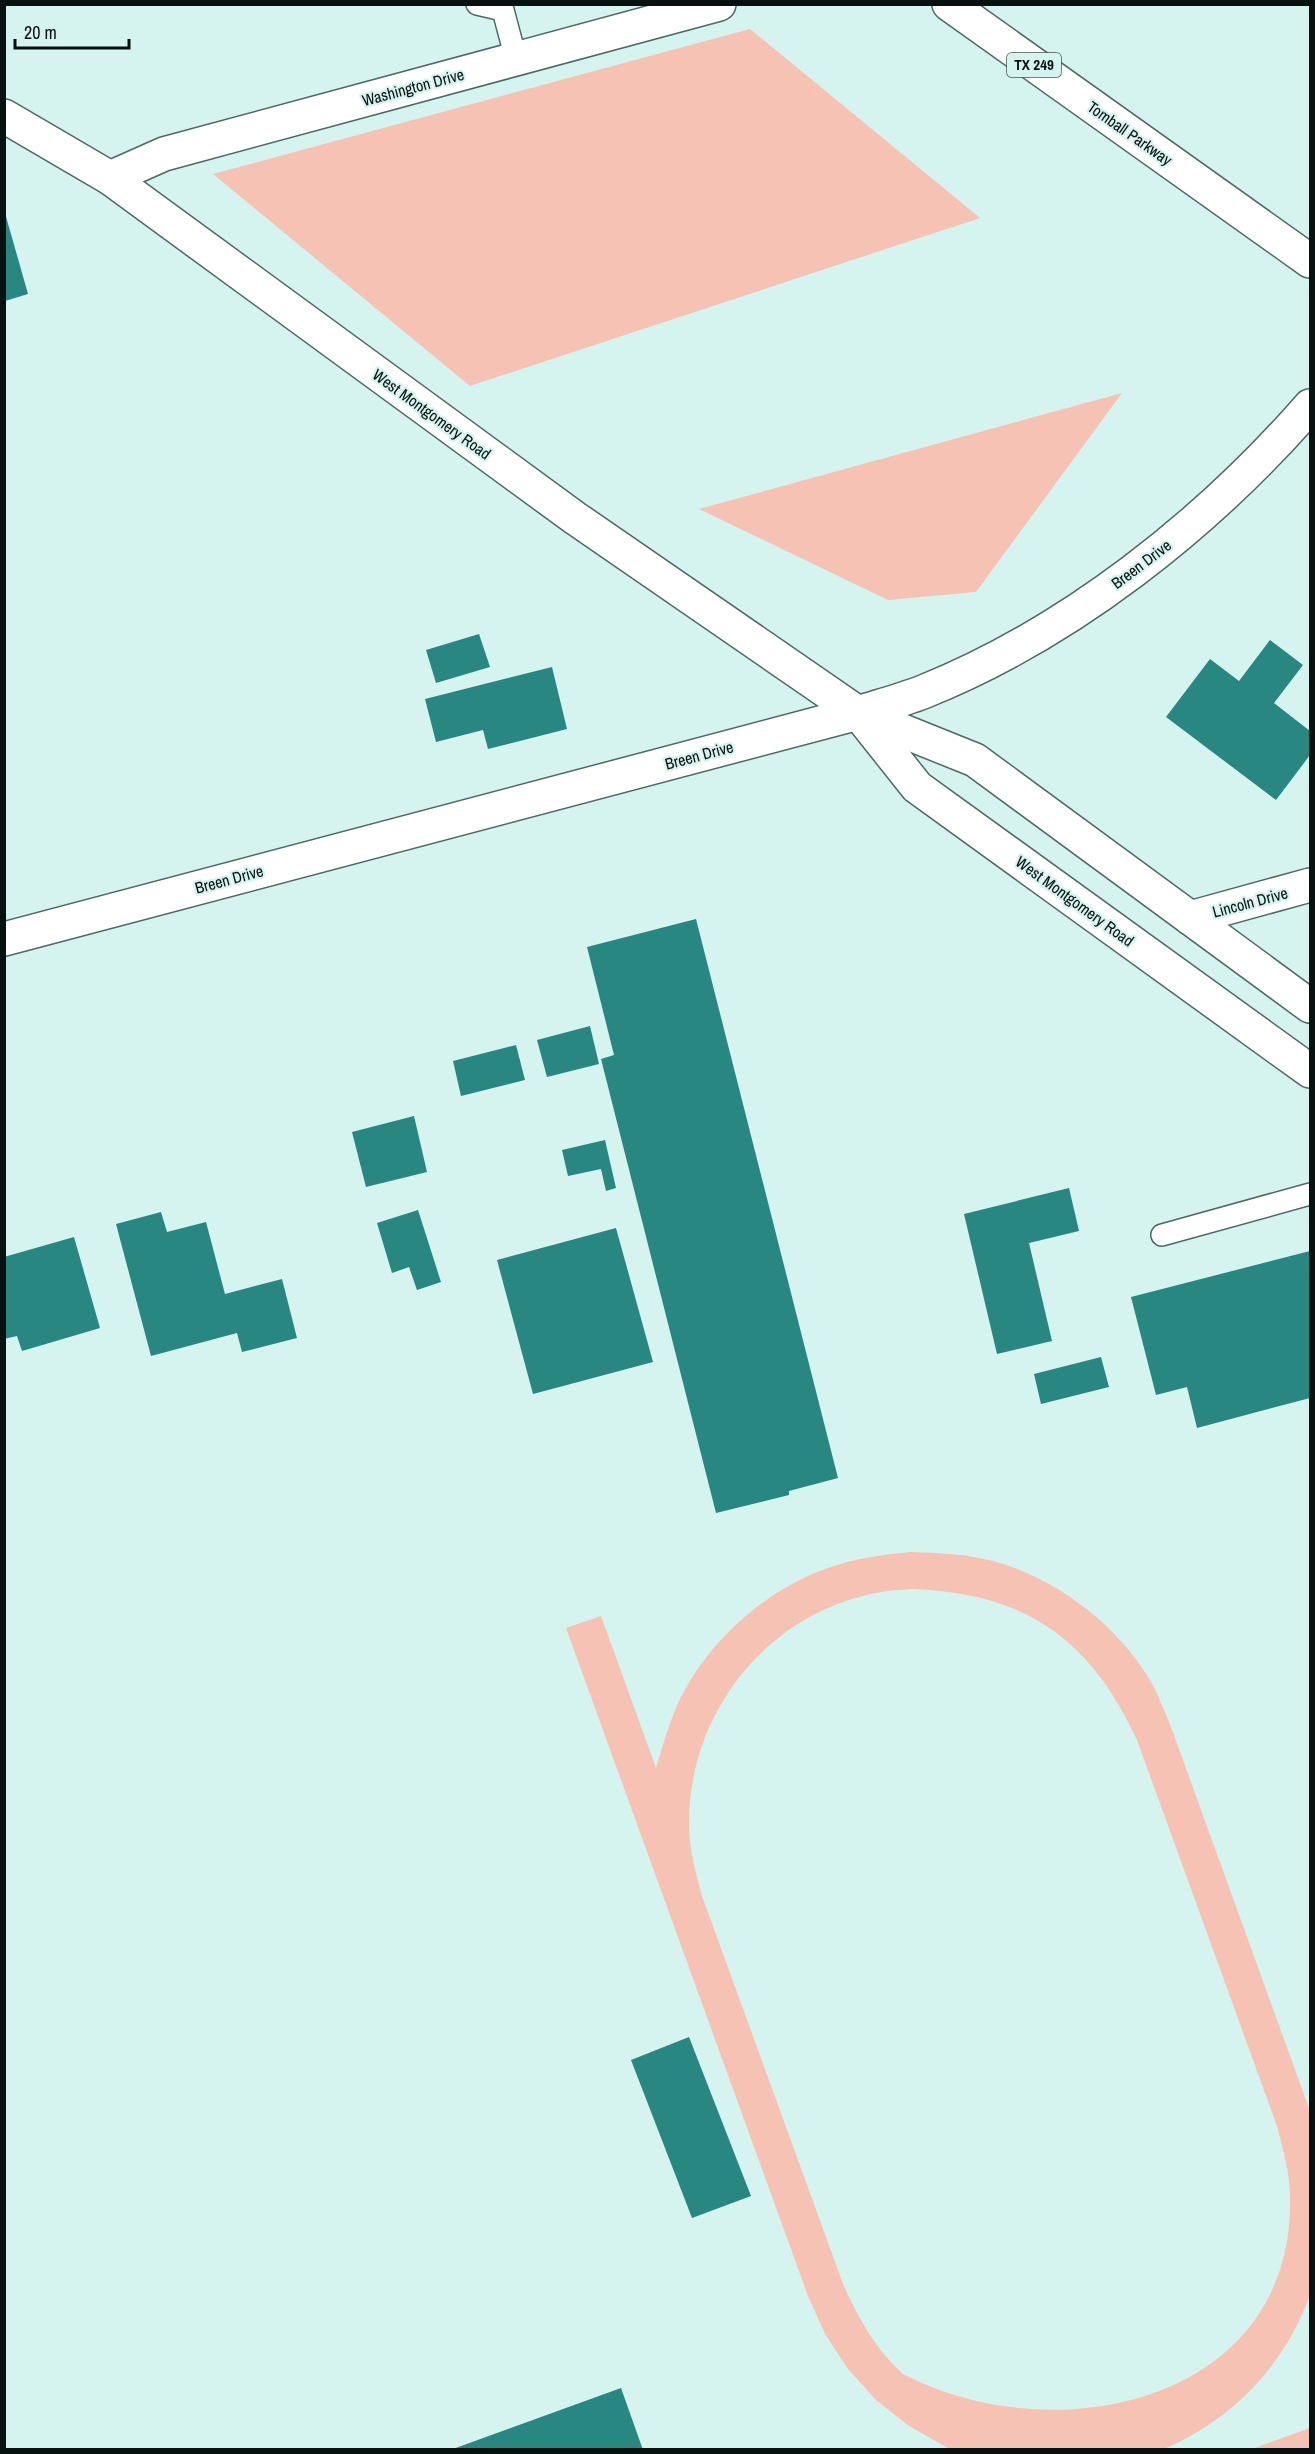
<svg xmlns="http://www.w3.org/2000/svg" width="1315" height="2454" font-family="'Archivo Narrow',sans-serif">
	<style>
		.green { fill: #f6c2b3; fill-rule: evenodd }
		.building { fill: #288780 }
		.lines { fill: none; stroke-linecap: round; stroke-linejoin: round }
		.service-casing { stroke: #4e6865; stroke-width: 24 }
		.minor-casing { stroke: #4e6865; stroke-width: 36 }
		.tertiary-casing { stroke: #4e6865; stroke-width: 36 }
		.secondary-casing { stroke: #4e6865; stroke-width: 36 }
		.primary-casing { stroke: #4e6865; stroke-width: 36 }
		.service { stroke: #fff; stroke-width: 21 }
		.minor { stroke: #fff; stroke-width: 33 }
		.tertiary { stroke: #fff; stroke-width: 33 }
		.secondary { stroke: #fff; stroke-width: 33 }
		.primary { stroke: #fff; stroke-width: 33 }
		.labels { text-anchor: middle; stroke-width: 4.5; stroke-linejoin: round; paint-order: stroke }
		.shield { fill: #d5f3ef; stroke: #455553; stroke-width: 1.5 }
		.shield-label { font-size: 15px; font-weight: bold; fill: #071110 }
		.street-label { font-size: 16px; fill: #071110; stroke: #d5f3ef }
	</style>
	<rect width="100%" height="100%" fill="#d5f3ef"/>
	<g class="green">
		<path d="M750,29L980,218L470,386L213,174Z"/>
		<path d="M1122,393L976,592L888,600L699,509Z"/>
		<path d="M911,1552C939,1553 966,1554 993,1561C1059,1579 1123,1629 1155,1689C1161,1702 1166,1715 1171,1727L1310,2111V2295C1284,2366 1233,2419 1164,2449L954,2450L946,2447L909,2426L876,2400L848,2369L825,2334L808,2296L566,1628L601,1616L656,1768C662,1748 668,1727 676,1708C704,1644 765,1589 831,1567C857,1558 883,1555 911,1552ZM912,1589C1025,1593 1090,1638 1137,1740L1277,2126C1283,2150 1290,2173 1290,2197C1295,2402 1055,2454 903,2374C875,2349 858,2317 843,2284L702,1896C696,1873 689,1850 689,1825C688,1714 766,1614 876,1593C888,1590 900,1590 912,1589Z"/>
		<path d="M1310,2428V2449H1252Z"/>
	</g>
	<g class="building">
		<path d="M5,213L28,294L5,301Z"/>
		<path d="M479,634L490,667L436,683L426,650Z"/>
		<path d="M1270,640L1303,665L1274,703L1310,731V755L1276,800L1166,717L1210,659L1239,681Z"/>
		<path d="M552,667L567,729L488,749L483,730L436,742L425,699Z"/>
		<path d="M696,919L838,1478L789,1491V1495L716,1513L601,1059L614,1055L587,947Z"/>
		<path d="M590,1026L599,1064L547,1077L537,1040Z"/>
		<path d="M516,1045L525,1080L461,1096L453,1061Z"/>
		<path d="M414,1116L427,1172L366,1187L352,1132Z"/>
		<path d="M605,1140L616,1188L606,1191L601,1169L568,1176L562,1150Z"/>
		<path d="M1069,1188L1079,1231L1029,1243L1052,1341L997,1354L964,1214Z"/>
		<path d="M418,1210L441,1282L417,1290L409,1267L392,1273L377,1223Z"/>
		<path d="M161,1212L167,1232L206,1222L225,1294L282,1279L297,1338L242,1352L237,1333L151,1356L116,1224Z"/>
		<path d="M616,1228L653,1362L533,1394L497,1260Z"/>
		<path d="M74,1237L100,1328L22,1351L17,1336L4,1339V1257Z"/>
		<path d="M1310,1251V1398L1197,1428L1187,1387L1156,1395L1131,1297Z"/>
		<path d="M1101,1357L1109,1387L1041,1404L1034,1374Z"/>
		<path d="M689,2037L751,2196L692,2218L631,2060Z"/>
		<path d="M621,2388L643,2450H453V2449Z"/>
	</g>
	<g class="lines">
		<g class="service-casing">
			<g id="service">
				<path d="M477,4L503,10L516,59"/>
				<path d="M1162,1235L1310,1194"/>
			</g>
		</g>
		<g class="minor-casing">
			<g id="minor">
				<path d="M110,178L164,154L719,4"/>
				<path d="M1190,918L1310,885"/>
			</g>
		</g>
		<g class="tertiary-casing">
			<path id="tertiary" d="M4,939L858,713C880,706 902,700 923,692C1070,633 1207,524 1310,406"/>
		</g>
		<g class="secondary-casing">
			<g id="secondary">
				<path d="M4,116L110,178L575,518L858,713L975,760L1310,1006"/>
				<path d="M859,714L917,787L1310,1071"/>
			</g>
		</g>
		<g class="primary-casing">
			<path id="primary" d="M949,4L1310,261"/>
		</g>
		<use href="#service" class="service"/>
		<use href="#minor" class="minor"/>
		<use href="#tertiary" class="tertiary"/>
		<use href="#secondary" class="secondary"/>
		<use href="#primary" class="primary"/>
	</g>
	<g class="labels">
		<rect class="shield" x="1007" y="53" width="54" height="24" rx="4.5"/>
		<g class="shield-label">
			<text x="1034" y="70">TX 249</text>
		</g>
		<g class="street-label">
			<text transform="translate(413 87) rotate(-15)" y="6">Washington Drive</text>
			<text transform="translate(1130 133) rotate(35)" y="6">Tomball Parkway</text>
			<text transform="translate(432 414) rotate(36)" y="6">West Montgomery Road</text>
			<text transform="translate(1141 564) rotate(-37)" y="6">Breen Drive</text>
			<text transform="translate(699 755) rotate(-15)" y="6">Breen Drive</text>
			<text transform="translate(229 879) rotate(-15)" y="6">Breen Drive</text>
			<text transform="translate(1075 901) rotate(36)" y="6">West Montgomery Road</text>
			<text transform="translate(1250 902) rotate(-15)" y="6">Lincoln Drive</text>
		</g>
	</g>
	<rect width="1315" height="2454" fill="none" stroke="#071110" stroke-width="12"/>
	<path d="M15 39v9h114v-9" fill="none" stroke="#071110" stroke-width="3"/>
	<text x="24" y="39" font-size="18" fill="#071110" stroke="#d5f3ef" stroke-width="4.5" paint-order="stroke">20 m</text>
</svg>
